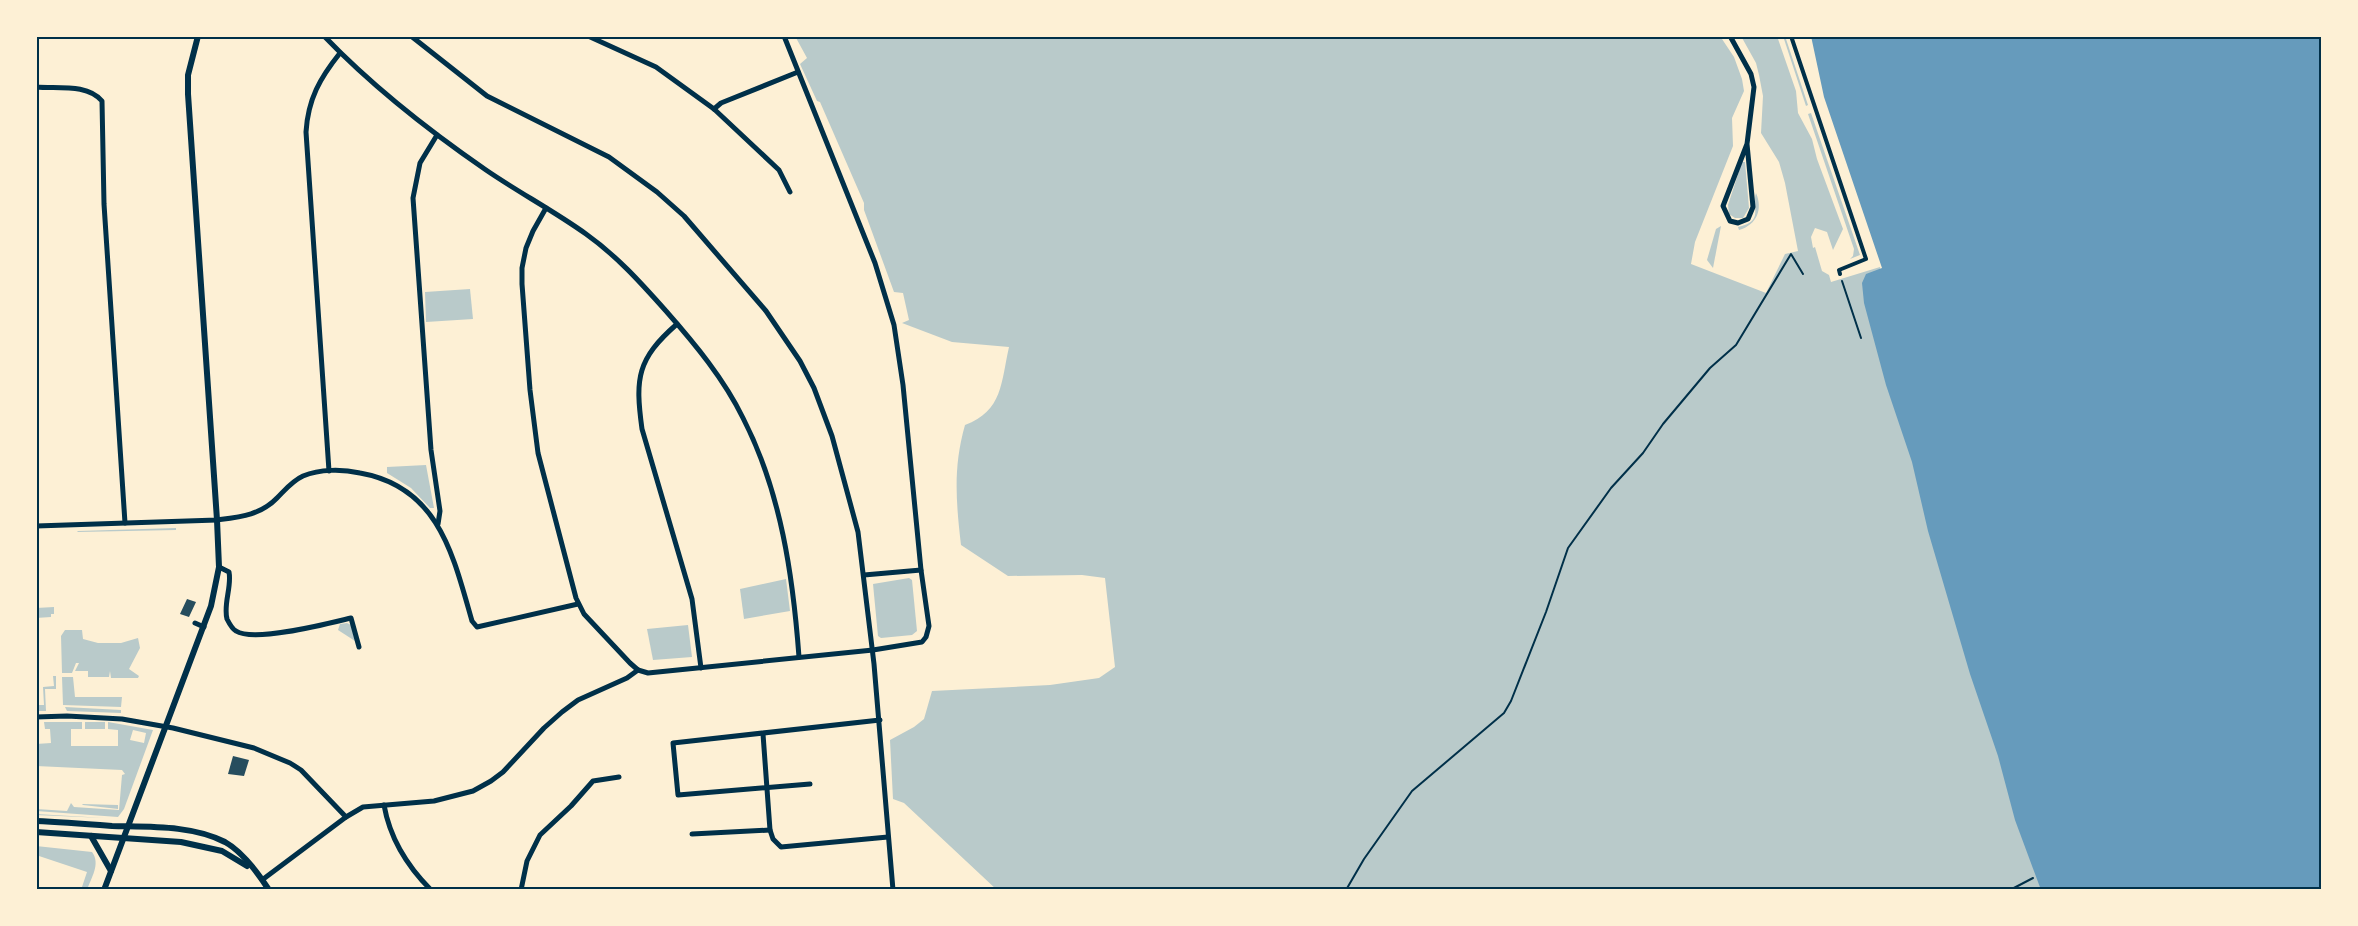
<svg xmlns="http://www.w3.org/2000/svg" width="2358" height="926" font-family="'Asap Condensed',sans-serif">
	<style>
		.green { fill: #b9caca; fill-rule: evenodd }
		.water { fill: #669bbc }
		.building { fill: #264d5e }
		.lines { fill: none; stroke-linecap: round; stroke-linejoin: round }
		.path { stroke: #003049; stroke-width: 2 }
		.pedestrian { stroke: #003049; stroke-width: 4 }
		.minor { stroke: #003049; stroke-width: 5 }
		.tertiary { stroke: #003049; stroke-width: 6 }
		.neatline { fill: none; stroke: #003049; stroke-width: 2 }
	</style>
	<rect width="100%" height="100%" fill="#fdf0d5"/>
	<g class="green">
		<path d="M795,36H1720L1734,57L1742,79L1744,91L1732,118L1733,146L1695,242L1691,264L1766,293L1785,254L1798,251L1785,183L1779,162L1761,133L1763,96L1759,75L1756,63L1741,36H1777L1796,91L1798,113L1812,139L1817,159L1843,229L1833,250L1827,232L1815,228L1811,237L1813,248L1815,247L1822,271L1829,275L1831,282L1880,267L1894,355L2053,890H997L904,803L893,799L890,740L914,727L924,719L932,691L1050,685L1099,678L1115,667L1105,578L1082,575L1008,576L961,545C956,502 953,467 965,425C1003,411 1001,382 1009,347L952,342L902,323L909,320L903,293L894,292L864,210V203L820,102L817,101L800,64L807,58Z"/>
		<path d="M1783,36H1785L1808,105L1806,106Z"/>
		<path d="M1811,113L1860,255L1850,259L1853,256L1854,249L1808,114Z"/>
		<path d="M1742,162H1745L1749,208L1743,218H1735L1729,214L1728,205Z"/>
		<path d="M1756,193C1763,209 1757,225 1739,230L1738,227C1765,221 1751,208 1756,193Z"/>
		<path d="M1721,226L1713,268L1707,260L1716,229Z"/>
		<path d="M470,289L473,319L426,322L425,292Z"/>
		<path d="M426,465L434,508H430L411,488L387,473V467Z"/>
		<path d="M176,528V530L77,532L78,531Z"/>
		<path d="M909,578L912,580L917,631L912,635L881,638L878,636L873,584Z"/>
		<path d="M786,579L790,611L744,619L740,589Z"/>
		<path d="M54,607V614H51V617L36,618V608Z"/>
		<path d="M347,623L351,625L355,641L338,630L340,624Z"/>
		<path d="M688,625L692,657L653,660L647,629Z"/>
		<path d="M65,630H82L83,639L98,643H121L138,638L140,648L129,669L139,676L138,678H111L110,671L109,677H88V671H75L79,663H76L72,673H62L61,636Z"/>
		<path d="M53,676H56V689H45L46,711H36V705H44L43,687L54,686Z"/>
		<path d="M62,677H73L75,697H122L121,707L63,705Z"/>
		<path d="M65,707L121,710V713L67,711Z"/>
		<path d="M44,722H82V729H71V746H118V730L108,729V722L153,730L124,809L118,817L36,811V809L67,811L71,803L74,807L119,810L122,775L125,774L122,770L36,766V744L51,743L50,729H45ZM133,730L146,733L144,743L130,740Z"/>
		<rect x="85" y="722" width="20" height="7"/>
		<path d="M82,804L118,805V809L83,805Z"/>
		<path d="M36,814L105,818L36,815Z"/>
		<path d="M36,846L92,852C101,864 91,878 87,890H81L87,872L36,855Z"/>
	</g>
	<path class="water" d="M1811,36H2322V890H2041L2015,820L1998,756L1970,674L1928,531L1912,462L1886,385L1864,303L1862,283L1866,274L1882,268L1824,97Z"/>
	<g class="building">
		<path d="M187,599L196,602L189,617L180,614Z"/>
		<path d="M233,756L249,760L244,776L228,774Z"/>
	</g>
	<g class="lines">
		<g class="path">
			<path d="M1842,281L1861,338"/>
			<path d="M1346,890L1364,859L1412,791L1504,713L1511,701L1546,612L1568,548L1611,488L1643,453L1663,424L1710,368L1736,345L1791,254L1803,274"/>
			<path d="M2010,890L2033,878"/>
		</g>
		<path class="pedestrian" d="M1791,36L1866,259L1839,270L1840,274"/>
		<g class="minor">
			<path d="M324,36C372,86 428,130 486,170C518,192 554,211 586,234C617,256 641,283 666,311C695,344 724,379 743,418C781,492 793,576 799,657"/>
			<path d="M411,36L487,96L609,157L657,192L684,216L766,311L800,361L814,388L832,436L858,532L874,664L893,890"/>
			<path d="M588,36L656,67L714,109L779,170L790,192"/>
			<path d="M1730,36L1751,74L1754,87L1747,144L1753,207L1748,219L1738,223L1730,221L1723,206L1747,144"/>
			<path d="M36,87C57,89 87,83 102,101L104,204L125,523"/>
			<path d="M714,109L721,103L798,72"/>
			<path d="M437,135L420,163L413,198L431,450L440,511L438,524"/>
			<path d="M546,208L533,231L526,248L522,268V284L530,390L538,453L576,598L584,614L630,663L638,670L648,673L873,650L922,642L926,637L929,626L921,570L903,385L894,325L875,263L784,36"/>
			<path d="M677,324C637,359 635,378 642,429L692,599L701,668"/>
			<path d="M329,471L306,132C308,99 320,78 340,53"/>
			<path d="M36,526L217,520C240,517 261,515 277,498C285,490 292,481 303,476C320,469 342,469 360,473C439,487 453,555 472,621L477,627L578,604"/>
			<path d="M219,567L229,572C232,587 223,604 227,619C229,623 232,629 236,631C254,643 330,623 351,618L359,647"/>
			<path d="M864,575L921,570"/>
			<path d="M195,623L204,627"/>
			<path d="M36,717L67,716L122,719L173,728L254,748L290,763L301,770L346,817"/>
			<path d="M763,734L770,830L773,839L781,847L888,837"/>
			<path d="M810,784L678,795L673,743L880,720"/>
			<path d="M384,805C390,839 407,866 431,890"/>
			<path d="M692,834L770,830"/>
			<path d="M262,880L346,817L363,807L434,801L473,791L491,781L503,772L544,728L562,712L578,700L627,678L638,670"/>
			<path d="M521,890L527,861L540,835L571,806L593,781L619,777"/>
		</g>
		<g class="tertiary">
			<path d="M36,821C62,822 87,824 112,826C149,827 192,825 225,842C243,852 258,873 269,890"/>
			<path d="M36,832L181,842L222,851L247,866"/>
			<path d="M91,836L111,871"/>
			<path d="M104,890L211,606L219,567L217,520L188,94V75L198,36"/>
		</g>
	</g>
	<rect width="2358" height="926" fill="none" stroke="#fdf0d5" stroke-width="75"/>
	<rect x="38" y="38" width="2282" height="850" class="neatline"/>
</svg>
